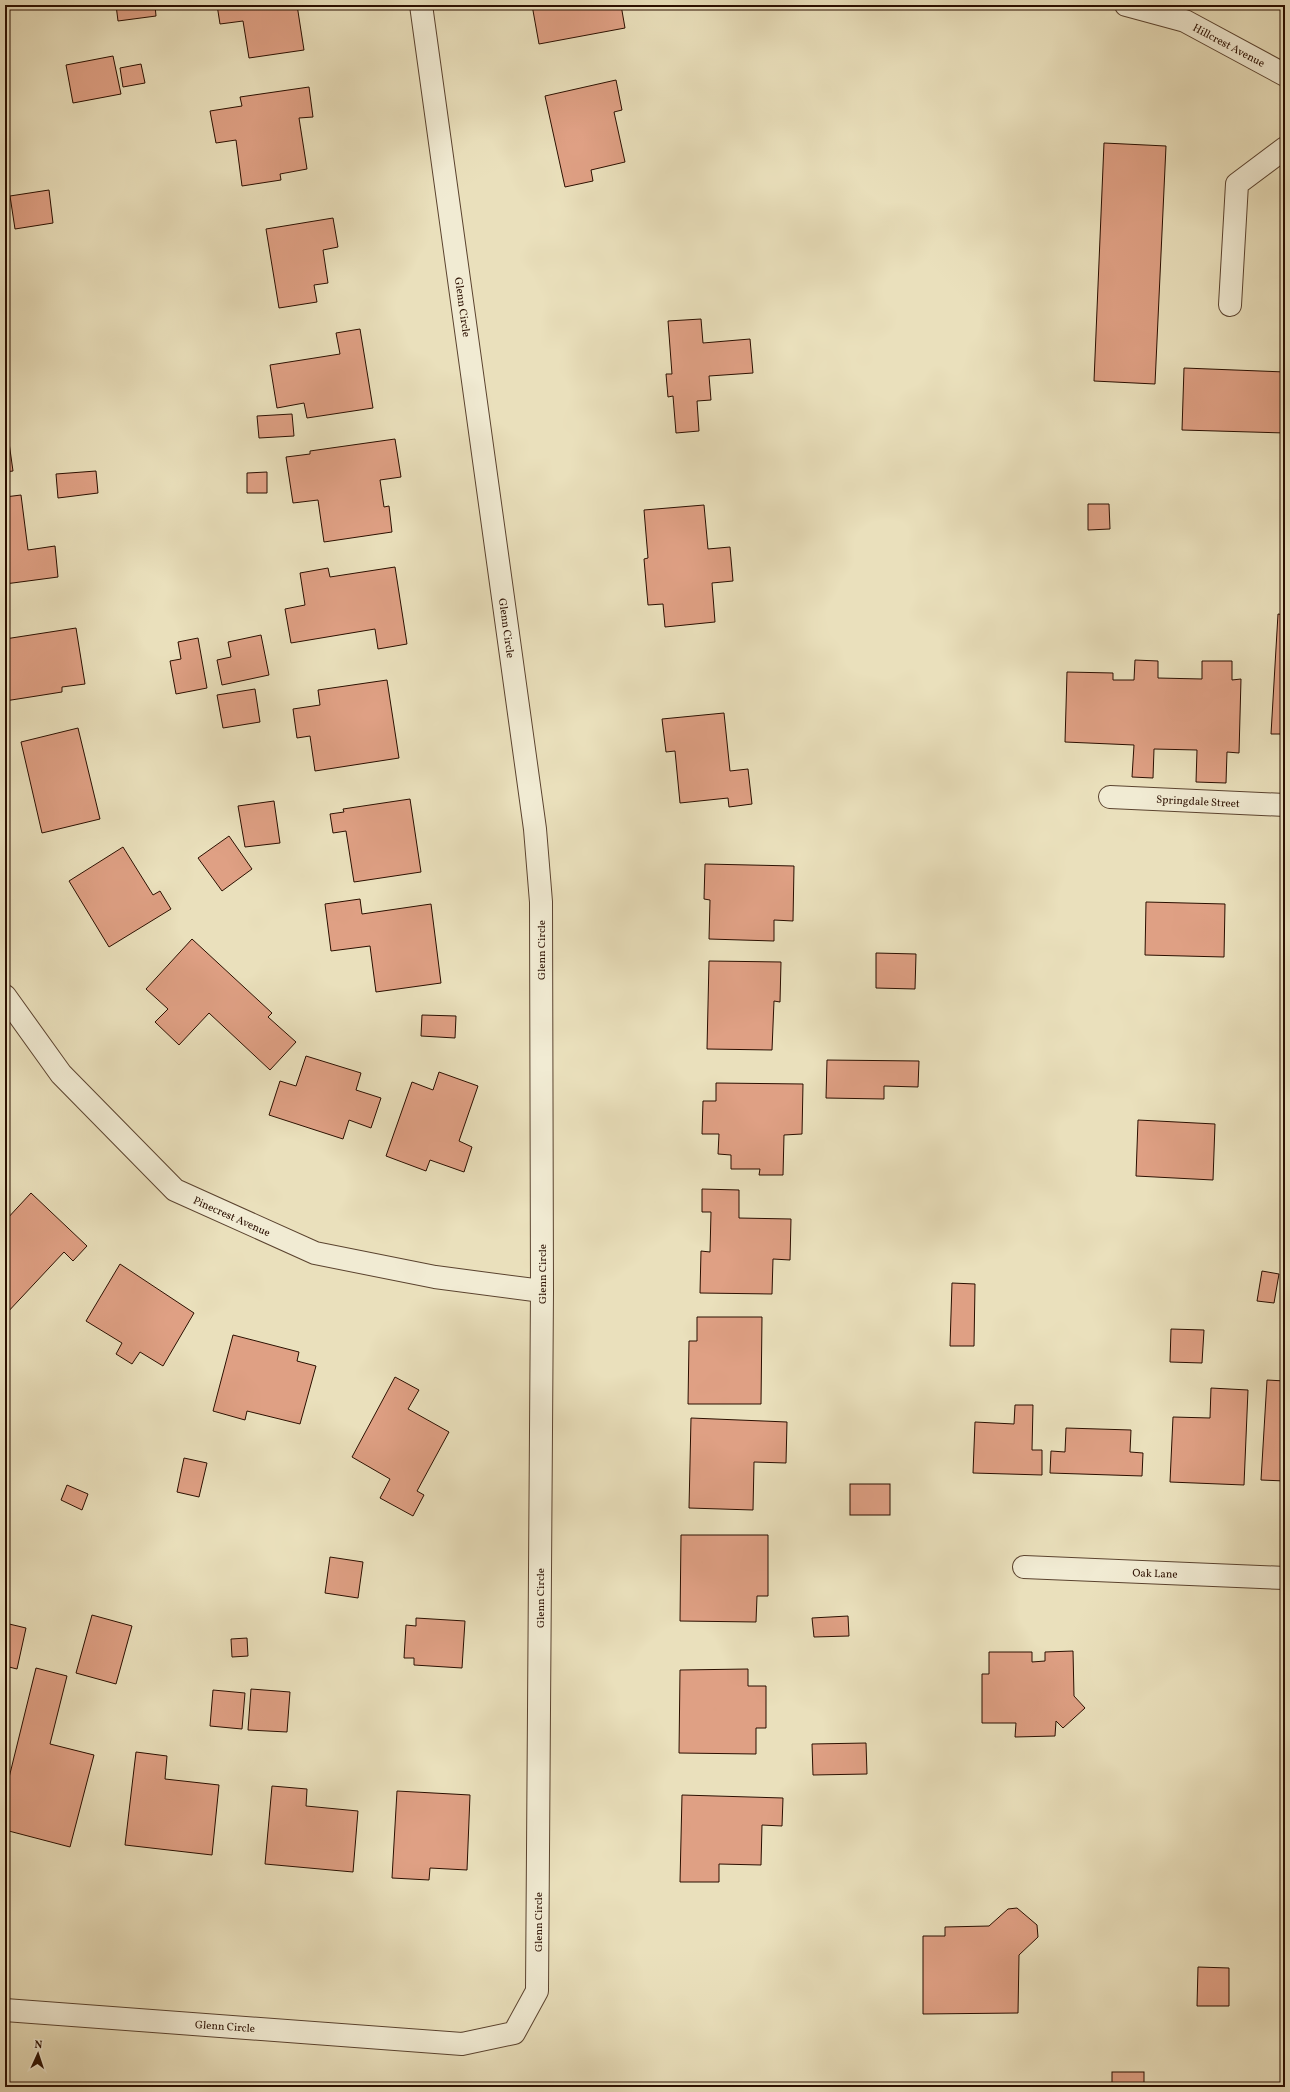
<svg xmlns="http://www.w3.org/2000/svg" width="1290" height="2092" font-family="Vollkorn,serif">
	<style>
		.building { fill: #dfa084; stroke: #2b0f00 }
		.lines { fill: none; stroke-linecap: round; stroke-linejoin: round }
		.lane-casing { stroke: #5b432f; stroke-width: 24 }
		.street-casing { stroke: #5b432f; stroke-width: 24 }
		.lane { stroke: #f1ebd3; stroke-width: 22 }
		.street { stroke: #f1ebd3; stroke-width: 22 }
		.labels { text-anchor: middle; stroke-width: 4; stroke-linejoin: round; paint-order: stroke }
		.street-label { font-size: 11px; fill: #2b0f00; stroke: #f1ebd3 }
	</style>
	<rect width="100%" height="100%" fill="#eae0bc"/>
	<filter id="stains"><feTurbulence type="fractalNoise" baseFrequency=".005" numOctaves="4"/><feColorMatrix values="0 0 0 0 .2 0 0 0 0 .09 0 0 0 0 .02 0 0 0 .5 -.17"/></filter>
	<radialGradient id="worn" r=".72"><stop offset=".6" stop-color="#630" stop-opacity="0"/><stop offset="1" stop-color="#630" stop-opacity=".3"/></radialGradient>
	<g class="building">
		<path d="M116,5H155L156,16L118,21Z"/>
		<path d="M217,5H297L304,50L249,58L243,21L220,24Z"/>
		<path d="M532,5H621L625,28L539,44Z"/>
		<path d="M113,56L121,94L73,103L66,65Z"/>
		<path d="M141,64L145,83L123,87L120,68Z"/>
		<path d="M616,80L622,110L614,112L625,162L591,170L593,181L565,187L545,96Z"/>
		<path d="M309,87L313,117L299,118L307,169L280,174L281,180L242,186L236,140L216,143L210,111L242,106L240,97Z"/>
		<path d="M1104,143L1166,146L1155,384L1094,381Z"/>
		<path d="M49,190L53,223L15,229L10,196Z"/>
		<path d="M333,218L338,247L323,250L328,283L314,285L317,302L279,308L266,229Z"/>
		<path d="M701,319L703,343L750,339L753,373L709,376L711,400L697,401L699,431L676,433L673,396L668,397L666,374H672L668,321Z"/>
		<path d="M360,329L373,408L307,418L304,403L277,408L270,365L340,354L336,333Z"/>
		<path d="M1184,368L1285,372V433L1182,430Z"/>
		<path d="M5,414L13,471L5,472Z"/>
		<path d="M292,414L294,436L259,438L257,416Z"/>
		<path d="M395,439L401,477L380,480L384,507L389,506L392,532L324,542L318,500L293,503L286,457L310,454V451Z"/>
		<path d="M96,471L98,493L58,498L56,474Z"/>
		<path d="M267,472V493H247V473Z"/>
		<path d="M21,495L28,550L55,546L58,577L5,584V497Z"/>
		<path d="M1088,504H1109L1110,529L1088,530Z"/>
		<path d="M704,505L708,549L730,547L733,581L712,583L715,622L665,627L663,604L648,605L644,559L648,558L644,510Z"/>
		<path d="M395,567L407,644L378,649L375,629L291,643L285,609L305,605L300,573L328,568L330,577Z"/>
		<path d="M1278,614L1285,615V734H1271Z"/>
		<path d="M76,628L85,684L62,687V692L5,701V639Z"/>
		<path d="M261,635L269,675L222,685L217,660L231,657L228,642Z"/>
		<path d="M198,638L207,688L176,694L170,661L181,659L178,642Z"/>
		<path d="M1135,660L1158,661V678L1202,679V661H1232V680L1241,679L1239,753L1227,752L1226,783L1196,782L1197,750L1154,749L1153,778L1132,777L1134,745L1065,742L1067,672L1113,673V680H1134Z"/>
		<path d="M387,680L399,758L315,771L310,736L297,738L293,709L320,705L318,690Z"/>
		<path d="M255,689L260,722L223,728L217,695Z"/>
		<path d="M724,713L730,771L748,769L752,804L729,807L728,798L680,803L675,751L666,752L662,719Z"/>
		<path d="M78,728L100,819L42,833L21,742Z"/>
		<path d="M410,799L421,872L354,882L346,831L333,833L330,814L344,812L343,809Z"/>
		<path d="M274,801L280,843L245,847L238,806Z"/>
		<path d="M229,836L252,869L222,891L198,858Z"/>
		<path d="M123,847L153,895L160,891L171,909L109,947L69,881Z"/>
		<path d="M705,864L794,866L793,921L774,920V941L709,939L710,900L704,899Z"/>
		<path d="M360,899L362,914L431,904L441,983L376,992L370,946L331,951L325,904Z"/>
		<path d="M1146,902L1225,904L1224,957L1145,955Z"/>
		<path d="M192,939L272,1013L268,1017L296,1042L270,1070L209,1013L179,1045L155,1022L168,1009L146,989Z"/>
		<path d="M876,953L916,954L915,989L876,988Z"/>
		<path d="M709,961L781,962L780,1002L774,1001L772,1050L707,1049Z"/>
		<path d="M422,1015L456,1016L455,1038L421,1036Z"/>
		<path d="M306,1056L361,1073L356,1090L381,1098L371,1128L349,1120L343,1139L269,1115L280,1081L296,1086Z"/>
		<path d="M827,1060L919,1061L918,1087L884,1086V1099L826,1098Z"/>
		<path d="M439,1072L478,1086L459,1141L472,1147L464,1172L430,1160L426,1171L386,1156L412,1082L433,1090Z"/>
		<path d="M716,1083L803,1084L802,1134L784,1135L783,1175H759L760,1169H731V1155L718,1154L719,1134H702L703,1101H716Z"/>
		<path d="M1138,1120L1215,1124L1213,1180L1136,1176Z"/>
		<path d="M702,1189L739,1190V1218L791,1219L790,1260L773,1259L772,1294L700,1293L701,1251L710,1252L711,1212H702Z"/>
		<path d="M31,1193L87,1246L73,1261L64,1252L5,1315V1221Z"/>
		<path d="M120,1264L194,1313L163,1366L140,1352L132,1364L116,1354L122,1343L86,1321Z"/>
		<path d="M1262,1271L1279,1274L1274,1303L1257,1301Z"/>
		<path d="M952,1283L975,1284L974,1346H950Z"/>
		<path d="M697,1317H762L761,1404H688L689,1341H697Z"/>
		<path d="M1171,1329L1204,1330L1202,1363L1170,1362Z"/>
		<path d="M233,1335L299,1352L297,1361L316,1366L300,1424L247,1411L245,1420L213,1411Z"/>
		<path d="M395,1377L419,1390L408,1409L449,1432L417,1491L424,1495L413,1516L380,1498L390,1479L352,1457Z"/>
		<path d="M1267,1380L1285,1381V1481L1261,1480Z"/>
		<path d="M1211,1388L1248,1390L1244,1485L1170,1482L1173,1417L1210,1418Z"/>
		<path d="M1015,1405H1033L1032,1450H1042V1475L973,1473L975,1422L1014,1424Z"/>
		<path d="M691,1418L787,1422L786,1463L754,1462L753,1510L689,1508Z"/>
		<path d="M1066,1428L1131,1430L1130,1452L1143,1453L1142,1476L1050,1473L1051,1451L1065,1452Z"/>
		<path d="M184,1458L207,1463L199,1497L177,1492Z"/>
		<rect x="850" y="1484" width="40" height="31"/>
		<path d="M67,1485L88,1494L82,1510L61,1500Z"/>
		<path d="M681,1535H768V1596H757L756,1622L680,1621Z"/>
		<path d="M330,1557L363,1562L358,1598L325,1593Z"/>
		<path d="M92,1615L132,1626L116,1684L76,1673Z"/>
		<path d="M848,1616L849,1636L814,1637L812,1618Z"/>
		<path d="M416,1618L465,1621L462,1668L414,1665V1658H404L406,1625L416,1626Z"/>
		<path d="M5,1623L26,1628L17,1669L5,1666Z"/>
		<path d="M247,1638L248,1656L232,1657L231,1639Z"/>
		<path d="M1073,1651L1074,1696L1085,1708L1063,1728L1056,1721L1055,1736L1015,1737L1016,1723H982V1674H989V1652H1032V1662L1045,1661V1652Z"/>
		<path d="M36,1668L67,1676L50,1744L94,1755L70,1847L5,1830V1794Z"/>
		<path d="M748,1669V1686H766V1728H756V1754L679,1753L680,1670Z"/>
		<path d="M251,1689L290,1692L287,1732L248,1730Z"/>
		<path d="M213,1690L245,1693L242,1729L210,1726Z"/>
		<path d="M866,1743L867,1774L813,1775L812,1744Z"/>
		<path d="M136,1752L167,1756L165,1779L219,1785L212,1855L125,1845Z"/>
		<path d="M272,1786L307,1789L306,1806L358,1811L353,1872L265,1864Z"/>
		<path d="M397,1791L470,1795L467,1870L430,1868L429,1880L392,1878Z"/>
		<path d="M682,1795L783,1798L782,1826L762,1825L761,1865L719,1864V1882H680Z"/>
		<path d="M1017,1908L1037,1925L1038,1937L1019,1955L1018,2013L923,2014V1936H945V1927L989,1926L1008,1909Z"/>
		<path d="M1198,1967L1229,1968V2006H1197Z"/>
		<rect x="1112" y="2072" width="32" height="15"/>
	</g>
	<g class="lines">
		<g class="lane-casing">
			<path id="lane" d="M1230,305L1237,184L1285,148"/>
		</g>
		<g class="street-casing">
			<g id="street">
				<path d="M1126,5L1185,21L1285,75"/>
				<path d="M1110,797L1285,805"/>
				<path d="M5,996L61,1074L175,1190L315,1253L435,1277L542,1291"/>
				<path d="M1024,1567L1285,1578"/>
				<path d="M5,2010L462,2044L514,2033L537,1991L542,1291L541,902L535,829L421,5"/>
			</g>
		</g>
		<use href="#lane" class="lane"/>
		<use href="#street" class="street"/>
	</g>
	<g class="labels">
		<g class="street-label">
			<text transform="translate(1229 45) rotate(28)" y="4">Hillcrest Avenue</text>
			<text transform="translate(463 307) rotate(82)" y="4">Glenn Circle</text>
			<text transform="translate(507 628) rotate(82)" y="4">Glenn Circle</text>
			<text transform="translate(1198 801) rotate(3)" y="4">Springdale Street</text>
			<text transform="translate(541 950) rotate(-90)" y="4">Glenn Circle</text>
			<text transform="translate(232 1216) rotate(24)" y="4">Pinecrest Avenue</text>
			<text transform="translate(542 1274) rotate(-90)" y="4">Glenn Circle</text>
			<text transform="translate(1155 1573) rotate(2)" y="4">Oak Lane</text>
			<text transform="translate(540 1598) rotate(-90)" y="4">Glenn Circle</text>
			<text transform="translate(538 1922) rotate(-90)" y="4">Glenn Circle</text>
			<text transform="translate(225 2026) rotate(4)" y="4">Glenn Circle</text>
		</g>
	</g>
	<rect width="1290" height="2092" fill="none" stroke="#eae0bc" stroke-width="20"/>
	<rect x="6" y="6" width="1278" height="2080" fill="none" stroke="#2b0f00" stroke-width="2"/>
	<rect x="10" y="10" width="1270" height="2072" fill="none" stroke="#2b0f00"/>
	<g transform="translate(38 2054) rotate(3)" stroke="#f1ebd3" stroke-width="3" paint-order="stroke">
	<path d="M0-3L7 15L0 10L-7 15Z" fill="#2b0f00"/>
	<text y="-6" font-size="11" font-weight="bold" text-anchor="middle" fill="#2b0f00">N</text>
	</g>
	<rect width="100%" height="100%" filter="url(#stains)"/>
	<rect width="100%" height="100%" fill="url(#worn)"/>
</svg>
